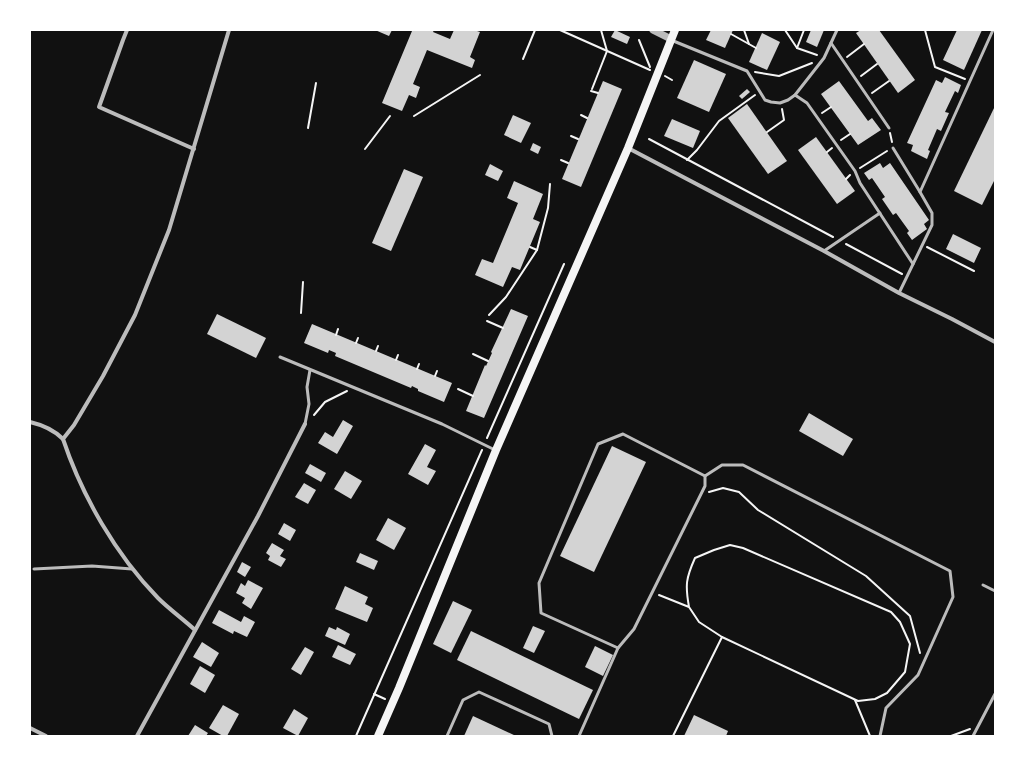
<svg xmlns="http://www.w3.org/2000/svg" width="1025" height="766" font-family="Bitter,serif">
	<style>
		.building { fill: #d3d3d3 }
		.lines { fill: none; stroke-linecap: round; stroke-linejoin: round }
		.path { stroke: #f5f5f5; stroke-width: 2 }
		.service { stroke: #bcbcbc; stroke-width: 3 }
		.minor { stroke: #bcbcbc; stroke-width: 4 }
		.tertiary { stroke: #bcbcbc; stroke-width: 7 }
		.secondary { stroke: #f5f5f5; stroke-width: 8 }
	</style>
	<rect width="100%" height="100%" fill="#111"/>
	<g class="building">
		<path d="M375,30H392L389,36Z"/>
		<path d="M409,30H434L433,32L450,39L454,30H474L480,32L470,57L475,60L472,68L427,50L413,84L420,87L416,98L409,95L402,111L382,103L412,31Z"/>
		<path d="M615,30L630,37L627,44L611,37Z"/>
		<path d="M711,30H733L725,48L706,40Z"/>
		<path d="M811,30H824L817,47L806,42Z"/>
		<path d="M861,30H879L915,80L898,93L856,33Z"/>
		<path d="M957,30H982L964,70L943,60Z"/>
		<path d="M762,33L780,42L767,70L749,62Z"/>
		<path d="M694,60L726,74L709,112L677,98Z"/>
		<path d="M945,77L961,85L958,93L955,91L945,112L949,113L941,131L937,129L928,150L930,151L927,159L911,151L913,145L907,143L936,80L942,83Z"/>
		<path d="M603,81L622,89L581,187L562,179Z"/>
		<path d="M839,81L868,121L872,118L881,130L858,145L821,94Z"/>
		<path d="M747,89L750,92L742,99L739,96Z"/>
		<path d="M747,104L787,161L768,174L728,118Z"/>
		<path d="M995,106V179L982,205L954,191Z"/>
		<path d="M513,115L531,123L521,143L504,135Z"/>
		<path d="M672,119L700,131L693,148L664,136Z"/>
		<path d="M816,137L855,191L837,204L798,150Z"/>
		<path d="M533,143L541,147L538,154L530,150Z"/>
		<path d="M880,163L883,168L890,163L929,220L924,224L927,229L912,240L907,233L909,231L896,213L893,215L882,199L885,197L872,178L869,180L864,173Z"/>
		<path d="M490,164L503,171L498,181L485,175Z"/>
		<path d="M404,169L423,177L391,251L372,243Z"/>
		<path d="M514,181L543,194L533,219L540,222L520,270L512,267L503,287L475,275L482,259L493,263L518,203L507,198Z"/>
		<path d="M953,234L981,248L974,263L946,249Z"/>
		<path d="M511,309L528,316L484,418L466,411L485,365L486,366L492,353L491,352Z"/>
		<path d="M217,314L266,338L256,358L207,334Z"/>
		<path d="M312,324L452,383L444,402L418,391V389L412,386L411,388L335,356L336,353L329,350L328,353L304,343Z"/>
		<path d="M809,413L853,439L843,456L799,431Z"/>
		<path d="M343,420L353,426L337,454L318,443L325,432L333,437Z"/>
		<path d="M425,444L436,450L427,467L436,471L428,485L408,474Z"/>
		<path d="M612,446L646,462L594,572L560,556Z"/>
		<path d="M310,464L326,473L321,482L305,473Z"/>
		<path d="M345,471L362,481L351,499L334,489Z"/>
		<path d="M304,483L316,490L308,504L295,497Z"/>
		<path d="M388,518L406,528L394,550L376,540Z"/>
		<path d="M284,523L296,530L290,541L278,534Z"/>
		<path d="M272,543L284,550L280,556L286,559L281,567L268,560L270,556L266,553Z"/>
		<path d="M360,553L378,561L374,570L356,562Z"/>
		<path d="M242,562L251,567L245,577L237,572Z"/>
		<path d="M248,580L263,588L251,609L242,603L245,598L236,593L241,583L245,586Z"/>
		<path d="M345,586L368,597L365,604L373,608L367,622L335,609Z"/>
		<path d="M453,601L472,610L451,653L433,644Z"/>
		<path d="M219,610L241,622L244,616L255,622L247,637L234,631L233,634L212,623Z"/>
		<path d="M533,626L545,631L534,653L523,648Z"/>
		<path d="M329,627L336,630L337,627L350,634L345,645L325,636Z"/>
		<path d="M471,631L593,690L579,719L457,660Z"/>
		<path d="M202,642L219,653L211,667L193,657Z"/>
		<path d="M338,645L356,654L350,665L332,657Z"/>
		<path d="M595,646L613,655L603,676L585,667Z"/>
		<path d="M305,647L314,652L301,675L291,669Z"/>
		<path d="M200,666L215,675L205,693L190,684Z"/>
		<path d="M223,705L239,714L227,736H223L209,728Z"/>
		<path d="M294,709L308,718L298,736L283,728Z"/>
		<path d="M694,715L728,731L726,736H684Z"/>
		<path d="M473,716L516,736H464Z"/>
		<path d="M195,725L208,733L206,736H188Z"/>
	</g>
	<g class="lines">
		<g class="path">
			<path d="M560,30L650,70"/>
			<path d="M744,30L749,44"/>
			<path d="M785,30L797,48L817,55"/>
			<path d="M925,30L935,67L965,79"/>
			<path d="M731,34L756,48"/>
			<path d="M639,40L650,67"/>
			<path d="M797,48L804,30"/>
			<path d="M847,57L864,44"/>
			<path d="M523,59L535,30"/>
			<path d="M755,72L779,76L812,63"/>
			<path d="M665,76L672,80"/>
			<path d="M861,76L877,64"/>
			<path d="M592,89L607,51L601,30"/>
			<path d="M591,91L598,93"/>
			<path d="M872,93L889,81"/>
			<path d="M822,113L831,107"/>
			<path d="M581,115L587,118"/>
			<path d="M414,116L480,75"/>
			<path d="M308,128L316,83"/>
			<path d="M767,132L784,120L782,109"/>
			<path d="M890,133L892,142"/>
			<path d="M571,136L578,139"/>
			<path d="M649,139L833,237"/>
			<path d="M841,140L850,134"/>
			<path d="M365,149L390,116"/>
			<path d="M827,152L832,148"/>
			<path d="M561,160L568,163"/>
			<path d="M687,160L697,150L719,121L755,95"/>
			<path d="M860,168L887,151"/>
			<path d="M846,179L850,175"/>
			<path d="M846,244L902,274"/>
			<path d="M530,247L537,250"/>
			<path d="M927,247L974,271"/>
			<path d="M301,313L303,282"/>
			<path d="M489,315L506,297L537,250L548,208L550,184"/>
			<path d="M487,321L503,328"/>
			<path d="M336,335L338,329"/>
			<path d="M356,343L358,338"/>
			<path d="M376,351L378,346"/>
			<path d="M473,354L488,361"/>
			<path d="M396,360L398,355"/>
			<path d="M417,369L419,364"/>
			<path d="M435,376L437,371"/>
			<path d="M458,389L473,396"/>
			<path d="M314,415L325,402L347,391"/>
			<path d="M487,438L564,264"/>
			<path d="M709,492L723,488L739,492L758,510L866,576L910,616L920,653"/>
			<path d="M659,595L689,607L699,622L722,637L858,701L875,699L887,693L905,672L910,644L900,622L891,612L743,548L730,545L714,550L695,558C686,578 685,585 689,607"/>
			<path d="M374,694L385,699"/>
			<path d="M855,700L870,736"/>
			<path d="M356,736L482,450"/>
			<path d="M673,736L722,637"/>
			<path d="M951,736L970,729"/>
		</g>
		<g class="service">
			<path d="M671,40L747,71L765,100L771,102L780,103L788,100L795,95L824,58L837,30"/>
			<path d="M831,43L889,128"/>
			<path d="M795,95L807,103L855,171L860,183L913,264"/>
			<path d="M893,148L920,192"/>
			<path d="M824,251L880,213"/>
			<path d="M899,293L932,225V213L920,192L993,30"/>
			<path d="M280,357L442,424L495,450"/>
			<path d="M305,424L309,404L307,387L310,370"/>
			<path d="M34,569L92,566L132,569"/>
			<path d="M983,585L995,591"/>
			<path d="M618,648L634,629L705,486V476"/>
			<path d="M447,736L463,700L479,692L549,724L552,736"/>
			<path d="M579,736L618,648L541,613L539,583L598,444L623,434L705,476L722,465H743L950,571L953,597L918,675L886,708L880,736"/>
			<path d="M973,736L995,694"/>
		</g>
		<g class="minor">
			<path d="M127,30L123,40L99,107L194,149"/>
			<path d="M628,148L824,251L899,293L952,319L995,342"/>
			<path d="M30,422C43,425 53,429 63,439"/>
			<path d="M195,630C183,619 169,609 158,598C116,555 82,496 63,439L74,425L103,376L135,315L169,230L229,30"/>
			<path d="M30,728L46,736"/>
			<path d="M137,736L258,516L305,424"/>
		</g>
		<path class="tertiary" d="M653,30L671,39"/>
		<path class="secondary" d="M378,736L399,688L496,450L628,148L675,30"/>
	</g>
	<rect width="1025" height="766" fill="none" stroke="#ffffff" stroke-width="62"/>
</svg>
